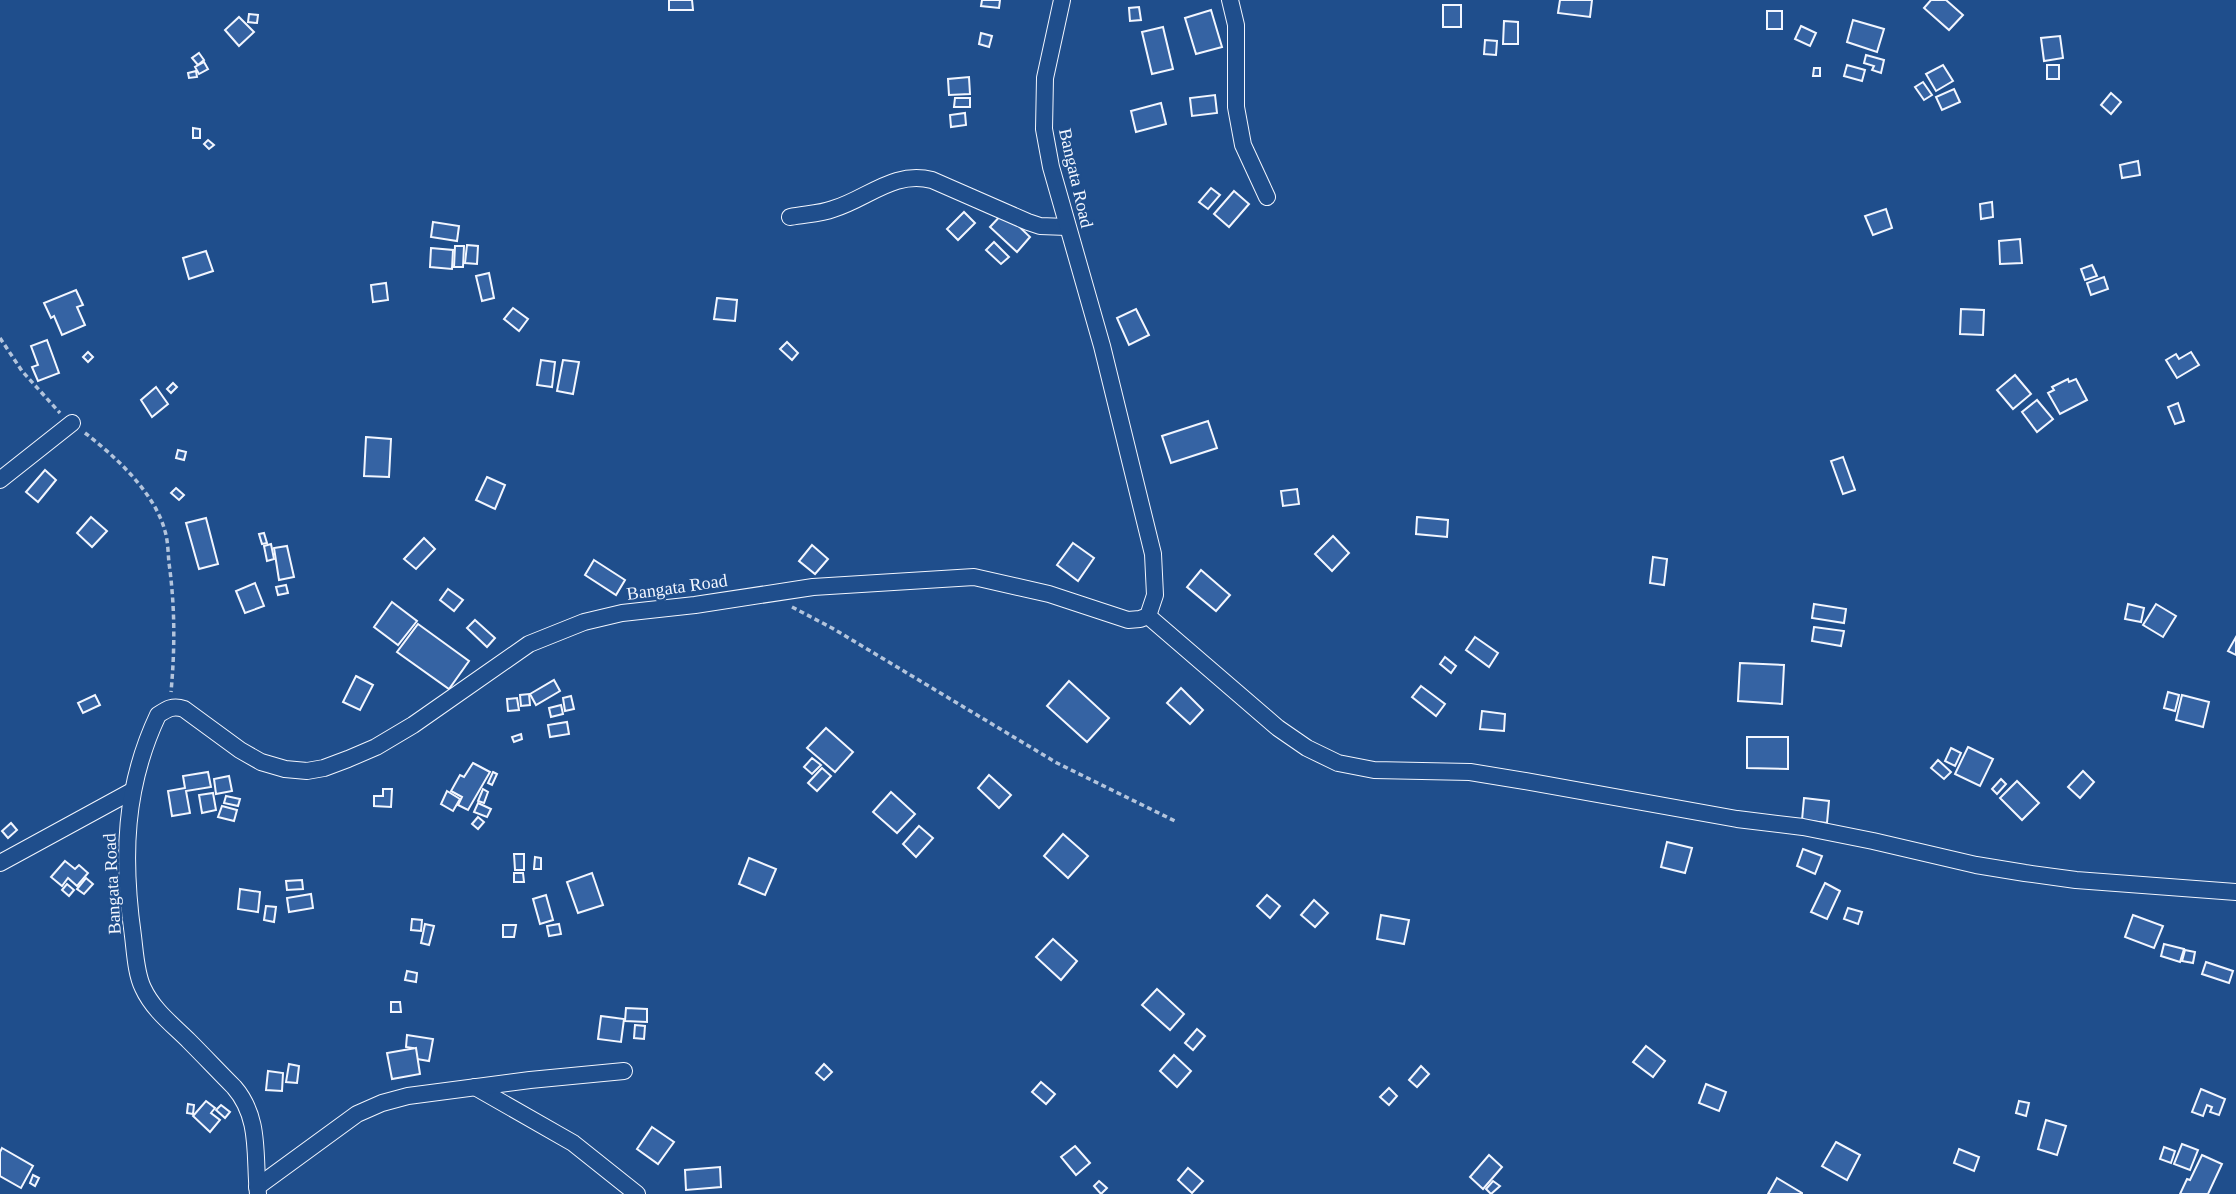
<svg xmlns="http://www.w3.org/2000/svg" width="2236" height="1194" font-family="'Times New Roman',serif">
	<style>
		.building { fill: #3563a3; stroke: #f2f6ff; stroke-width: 2 }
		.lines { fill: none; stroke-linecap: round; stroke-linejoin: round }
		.street-casing { stroke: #f2f6ff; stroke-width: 18 }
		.path { stroke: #b3c4dc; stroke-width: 3.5; stroke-dasharray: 5 3.5; stroke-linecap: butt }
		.street { stroke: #1f4e8c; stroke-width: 16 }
		.labels { text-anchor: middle; stroke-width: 5; stroke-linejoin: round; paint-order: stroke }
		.street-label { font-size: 18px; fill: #f2f6ff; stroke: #1f4e8c }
	</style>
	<rect width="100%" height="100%" fill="#1f4e8c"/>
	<g class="building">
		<path d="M669,0H692L693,10H669Z"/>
		<path d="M982,0H1000L999,8L981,6Z"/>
		<path d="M1560,0H1592L1590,17L1558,13Z"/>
		<path d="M1931,0H1946L1963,15L1949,30L1924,8Z"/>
		<rect x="1443" y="5" width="18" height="22"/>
		<path d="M1139,7L1141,20L1130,21L1129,8Z"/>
		<path d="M1211,10L1222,47L1196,54L1185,18Z"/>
		<rect x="1767" y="11" width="15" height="18"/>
		<path d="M249,14L258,15L257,23L248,22Z"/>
		<path d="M239,17L254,32L239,46L225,30Z"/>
		<path d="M1853,20L1884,29L1877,52L1847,42Z"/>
		<path d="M1504,21L1518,22V44H1503Z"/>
		<path d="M1801,26L1816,33L1810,46L1795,39Z"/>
		<path d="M1163,27L1173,69L1152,74L1142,32Z"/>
		<path d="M981,33L992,36L989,47L979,44Z"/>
		<path d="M2060,36L2063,58L2044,61L2041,38Z"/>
		<path d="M1485,40L1497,41L1496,55L1484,54Z"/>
		<path d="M199,53L204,60L198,65L192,58Z"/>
		<path d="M1866,55L1884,60L1881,73L1872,70L1874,66L1864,63Z"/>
		<path d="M204,62L208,69L199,74L195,67Z"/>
		<path d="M1847,65L1865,70L1862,81L1844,76Z"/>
		<path d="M1943,65L1953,81L1936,91L1926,74Z"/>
		<rect x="2047" y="65" width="12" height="14"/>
		<path d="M1814,68H1820V76H1813Z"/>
		<path d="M196,71L197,77L189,78L188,73Z"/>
		<path d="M969,77L970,94L949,95L948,79Z"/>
		<path d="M1923,82L1932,95L1924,100L1915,87Z"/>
		<path d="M1954,89L1960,102L1942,110L1936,97Z"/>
		<path d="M2111,93L2121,102L2111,114L2101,105Z"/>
		<path d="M1215,95L1217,113L1192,116L1190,98Z"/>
		<path d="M955,98H970V107H954Z"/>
		<path d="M1161,103L1166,124L1136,132L1131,111Z"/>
		<path d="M965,113L966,125L951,127L950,115Z"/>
		<path d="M193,128L200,129V138H193Z"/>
		<path d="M208,140L214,145L209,149L204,144Z"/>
		<path d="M2138,161L2140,175L2122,178L2120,165Z"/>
		<path d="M1211,188L1220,195L1208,209L1199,202Z"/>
		<path d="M1234,191L1249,204L1229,227L1214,214Z"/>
		<path d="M1992,202L1993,217L1981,219L1980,204Z"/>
		<path d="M1886,209L1892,228L1873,235L1865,216Z"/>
		<path d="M964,212L975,223L958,240L947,229Z"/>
		<path d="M1004,212L1030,237L1017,252L990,227Z"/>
		<path d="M433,222L459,226L457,241L431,237Z"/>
		<path d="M2020,239L2022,263L2000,264L1999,241Z"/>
		<path d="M994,242L1009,257L1001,264L986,250Z"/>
		<path d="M467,245L478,246L477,264L465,263Z"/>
		<path d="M455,246H464L463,267H454Z"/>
		<path d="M431,248L453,250L452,269L430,267Z"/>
		<path d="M206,251L213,271L189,279L183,258Z"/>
		<path d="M2092,265L2097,276L2085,280L2081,269Z"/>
		<path d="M489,273L494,298L482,301L476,276Z"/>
		<path d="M2104,277L2108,289L2091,295L2087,283Z"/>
		<path d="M386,283L388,300L373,302L371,285Z"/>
		<path d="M76,290L83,305L77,307L85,325L62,335L54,316L51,318L44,303Z"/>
		<path d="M717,298L737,300L735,321L714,319Z"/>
		<path d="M513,308L528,319L519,331L504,319Z"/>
		<path d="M1136,309L1149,335L1129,345L1117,318Z"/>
		<path d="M1961,309L1984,310L1983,335L1960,334Z"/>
		<path d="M47,340L59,373L38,381L32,367L38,365L31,346Z"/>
		<path d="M787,342L798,353L792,360L780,349Z"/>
		<path d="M88,352L93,357L88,362L83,357Z"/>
		<path d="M2191,352L2199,365L2177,378L2166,360L2176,354L2179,359Z"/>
		<path d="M541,360L555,362L552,387L537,385Z"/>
		<path d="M563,360L579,362L573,394L557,391Z"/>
		<path d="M2015,375L2031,394L2013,409L1997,390Z"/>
		<path d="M2068,379L2069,382L2076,379L2087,400L2060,414L2048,393L2054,390L2052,387Z"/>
		<path d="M173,383L177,387L171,393L167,389Z"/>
		<path d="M156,387L168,404L152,417L141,400Z"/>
		<path d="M2037,400L2053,419L2037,432L2022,412Z"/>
		<path d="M2178,403L2184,421L2175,424L2168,407Z"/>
		<path d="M1208,421L1217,448L1171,463L1162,436Z"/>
		<path d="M366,437L391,439L389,477L364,476Z"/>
		<path d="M178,450L186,452L184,460L176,458Z"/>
		<path d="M1843,457L1855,490L1843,494L1831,461Z"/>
		<path d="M45,470L56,480L38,502L26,492Z"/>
		<path d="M487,477L505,485L495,509L476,500Z"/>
		<path d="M176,488L184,495L179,500L171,493Z"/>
		<path d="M1297,489L1299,504L1283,506L1281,491Z"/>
		<path d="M91,517L107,531L92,547L77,533Z"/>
		<path d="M1417,517L1448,520L1447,537L1416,534Z"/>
		<path d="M206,518L218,564L199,569L186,523Z"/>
		<path d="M264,533L267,543L262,544L259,534Z"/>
		<path d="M1333,536L1349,553L1332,571L1315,554Z"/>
		<path d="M424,538L435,549L416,569L404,559Z"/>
		<path d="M1073,543L1094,558L1078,581L1057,565Z"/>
		<path d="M271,544L274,559L267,561L264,546Z"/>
		<path d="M812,545L828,559L815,574L799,561Z"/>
		<path d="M287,546L294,577L279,580L274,548Z"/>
		<path d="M1653,557L1667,559L1664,585L1650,583Z"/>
		<path d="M594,560L625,580L616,595L585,575Z"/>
		<path d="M1201,570L1230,595L1216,611L1187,587Z"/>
		<path d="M255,583L264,606L245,613L236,591Z"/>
		<path d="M286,585L288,593L278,595L276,587Z"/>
		<path d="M448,589L463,600L454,611L440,600Z"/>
		<path d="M392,602L417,621L398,645L374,627Z"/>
		<path d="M1814,604L1846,609L1844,623L1812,618Z"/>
		<path d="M2128,604L2144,608L2141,622L2125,619Z"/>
		<path d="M2156,604L2176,616L2163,637L2143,625Z"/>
		<path d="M475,620L495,638L487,647L467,628Z"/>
		<path d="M418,624L469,661L449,689L397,652Z"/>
		<path d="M1814,627L1844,631L1841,646L1812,641Z"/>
		<path d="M1475,637L1498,653L1489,667L1466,650Z"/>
		<path d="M2236,637V655L2228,651Z"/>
		<path d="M1445,657L1456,666L1451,673L1440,664Z"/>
		<path d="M1740,663L1784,665L1782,704L1738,701Z"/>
		<path d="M356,676L373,685L360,710L343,702Z"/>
		<path d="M554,680L560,691L536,705L530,694Z"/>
		<path d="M1069,681L1109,718L1087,742L1047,706Z"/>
		<path d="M1421,686L1445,704L1436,716L1412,697Z"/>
		<path d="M1181,688L1203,710L1190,724L1167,703Z"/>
		<path d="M2168,692L2179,695L2175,711L2164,708Z"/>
		<path d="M529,694L530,705L521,706L520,695Z"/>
		<path d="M95,695L100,705L83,713L78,703Z"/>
		<path d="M2182,695L2209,702L2203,727L2176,720Z"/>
		<path d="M571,696L574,709L565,711L563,698Z"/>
		<path d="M517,698L519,710L508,711L507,699Z"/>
		<path d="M561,705L563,714L551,717L549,708Z"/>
		<path d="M1482,711L1505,714L1504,731L1480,729Z"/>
		<path d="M567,722L569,734L550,737L548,725Z"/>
		<path d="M826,728L853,752L835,772L807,748Z"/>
		<path d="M521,734L522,739L514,742L512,737Z"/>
		<path d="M1747,737H1788V769L1747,768Z"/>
		<path d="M1968,747L1993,759L1980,786L1955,774Z"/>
		<path d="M1951,748L1961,753L1955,766L1945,761Z"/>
		<path d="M812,758L821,765L812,774L804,767Z"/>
		<path d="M1938,760L1951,772L1944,779L1931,768Z"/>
		<path d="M473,763L490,772L468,810L458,805L462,797L451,791L460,775L464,777Z"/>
		<path d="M822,768L831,776L817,791L808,783Z"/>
		<path d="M2083,771L2094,782L2080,798L2068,787Z"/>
		<path d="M208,772L211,787L186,791L190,813L172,816L168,791L185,788L183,776Z"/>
		<path d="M493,772L497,774L492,785L488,783Z"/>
		<path d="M989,775L1011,795L999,808L978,788Z"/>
		<path d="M229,776L232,791L216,794L214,779Z"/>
		<path d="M2001,779L2006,784L1997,794L1992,789Z"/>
		<path d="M2017,781L2039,803L2022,820L2000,798Z"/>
		<path d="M383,789H392L391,807L374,806V796H383Z"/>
		<path d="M483,789L488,792L484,803L478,801Z"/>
		<path d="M447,791L460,799L453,811L441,804Z"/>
		<path d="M891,792L915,814L897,833L873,812Z"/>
		<path d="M213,793L216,810L202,813L199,795Z"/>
		<path d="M226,796L240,799L238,806L224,803Z"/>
		<path d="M1804,798L1829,801L1827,823L1802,820Z"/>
		<path d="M478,803L491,809L487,817L474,812Z"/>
		<path d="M222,806L237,810L234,821L218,817Z"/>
		<path d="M478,817L484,822L478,829L472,824Z"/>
		<path d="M11,823L17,830L8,838L2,831Z"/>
		<path d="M919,826L933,838L916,857L903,844Z"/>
		<path d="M1063,834L1088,856L1068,878L1044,856Z"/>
		<path d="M1667,842L1692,848L1685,873L1661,867Z"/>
		<path d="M1803,849L1822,856L1815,874L1797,866Z"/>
		<path d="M514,854H524V870H515Z"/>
		<path d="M535,857L541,858V869H534Z"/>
		<path d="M749,858L776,869L765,895L739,884Z"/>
		<path d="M65,861L75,869L79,865L88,873L77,886L68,878L62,886L51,877Z"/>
		<path d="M514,873H523L524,882H514Z"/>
		<path d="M592,873L603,905L578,913L567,882Z"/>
		<path d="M86,878L93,884L84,894L77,889Z"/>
		<path d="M302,880L303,889L287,890L286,881Z"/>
		<path d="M1825,883L1840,891L1827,919L1811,912Z"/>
		<path d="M67,884L74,890L69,896L62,890Z"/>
		<path d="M240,889L260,892L258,912L238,909Z"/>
		<path d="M311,894L313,908L289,912L287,898Z"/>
		<path d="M546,895L553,920L540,924L533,899Z"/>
		<path d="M1267,895L1280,906L1270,918L1257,906Z"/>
		<path d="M1314,900L1328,913L1315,927L1301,915Z"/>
		<path d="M266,906L276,907L274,922L264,920Z"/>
		<path d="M1848,908L1862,912L1858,924L1844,919Z"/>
		<path d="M1381,915L1409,920L1404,944L1377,939Z"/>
		<path d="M2133,915L2163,926L2154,948L2125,937Z"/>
		<path d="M412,919L422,920L421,931L411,930Z"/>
		<path d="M425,924L434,926L429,945L421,943Z"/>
		<path d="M559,924L561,934L549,936L547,926Z"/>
		<path d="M503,925H516L514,937H503Z"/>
		<path d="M1053,939L1077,961L1061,980L1036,957Z"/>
		<path d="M2164,944L2184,949L2180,962L2161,956Z"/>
		<path d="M2185,950L2195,952L2193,963L2182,961Z"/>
		<path d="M2206,962L2233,971L2229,983L2202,974Z"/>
		<path d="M407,971L417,973L416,982L405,980Z"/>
		<path d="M1157,989L1184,1014L1170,1030L1142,1005Z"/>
		<path d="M391,1002H400L401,1012H391Z"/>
		<path d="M626,1008L647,1009V1022L625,1021Z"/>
		<path d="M601,1016L624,1019L621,1042L598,1039Z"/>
		<path d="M635,1025L645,1026L644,1039L634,1038Z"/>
		<path d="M1197,1029L1205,1036L1193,1050L1185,1043Z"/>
		<path d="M407,1035L433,1039L429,1061L411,1058L413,1048L406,1047Z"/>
		<path d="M1646,1046L1665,1061L1653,1077L1633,1062Z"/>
		<path d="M416,1048L420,1074L392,1079L387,1053Z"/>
		<path d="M1174,1055L1191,1071L1177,1087L1160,1071Z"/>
		<path d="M289,1064L299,1066L297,1083L286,1082Z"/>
		<path d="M824,1064L832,1072L824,1080L816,1073Z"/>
		<path d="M1421,1066L1429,1074L1417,1087L1409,1080Z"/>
		<path d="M268,1071L283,1073L282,1091L266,1090Z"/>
		<path d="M1041,1082L1055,1094L1046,1104L1032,1092Z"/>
		<path d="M1706,1084L1726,1092L1719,1111L1699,1103Z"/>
		<path d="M1389,1088L1397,1096L1389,1105L1380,1097Z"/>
		<path d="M2201,1089L2225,1099L2219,1115L2210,1112L2212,1107L2207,1105L2203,1116L2192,1112Z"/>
		<path d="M206,1101L215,1108L211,1113L220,1120L210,1132L193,1116Z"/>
		<path d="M2019,1101L2029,1103L2026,1116L2016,1113Z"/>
		<path d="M188,1104L194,1105L193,1114L187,1113Z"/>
		<path d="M221,1105L230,1112L225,1118L216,1110Z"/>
		<path d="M2046,1120L2066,1126L2057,1155L2038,1149Z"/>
		<path d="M652,1127L674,1142L658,1164L637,1149Z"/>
		<path d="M1836,1142L1860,1155L1847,1180L1822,1166Z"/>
		<path d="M2182,1144L2198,1150L2190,1170L2174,1164Z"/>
		<path d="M1075,1146L1090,1163L1076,1175L1061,1157Z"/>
		<path d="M2164,1147L2175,1151L2171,1163L2160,1159Z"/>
		<path d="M2,1148L33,1166L21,1188L0,1176V1152Z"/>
		<path d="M1959,1149L1979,1157L1974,1171L1954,1163Z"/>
		<path d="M1489,1155L1502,1167L1483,1189L1470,1177Z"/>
		<path d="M2202,1155L2222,1164L2208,1194H2180L2187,1179L2190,1180Z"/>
		<path d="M720,1167L721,1187L686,1190L685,1170Z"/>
		<path d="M1188,1168L1203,1181L1192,1193L1178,1180Z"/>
		<path d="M33,1175L39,1178L35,1186L30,1183Z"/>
		<path d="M1777,1178L1802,1193V1194H1768Z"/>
		<path d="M1099,1181L1107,1188L1101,1194L1094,1186Z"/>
		<path d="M1493,1181L1500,1186L1491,1194L1486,1189Z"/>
	</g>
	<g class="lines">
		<g class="street-casing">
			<g id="street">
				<path d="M1230,0L1236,25V107L1243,145L1267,197"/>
				<path d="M790,217C804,214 820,214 833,209C867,199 894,170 932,180L1028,222L1040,226L1067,227"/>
				<path d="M0,480L72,423"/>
				<path d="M1148,616L1278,728L1307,748L1338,763L1374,770L1470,772L1525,781L1737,819L1803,827L1873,841L1976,865L2025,873L2076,880L2236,892"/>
				<path d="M0,863L132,791"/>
				<path d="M475,1087L573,1143L637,1194"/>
				<path d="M257,1187L357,1114L382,1103L408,1096L530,1080L624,1071"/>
				<path d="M258,1194C254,1156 261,1118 234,1087C219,1072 204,1056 189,1041C173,1025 153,1010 143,988C136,974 135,952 133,936C122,858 124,787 158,715C167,709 173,705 184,709L240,750L261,762L285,769L307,771L324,768L348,759L376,747L413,725L529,644L584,622L622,613L695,605L813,587L974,577L1049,594L1128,620L1140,619L1148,616L1155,595L1153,554L1102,346L1051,167L1044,129L1045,78L1062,0"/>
			</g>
		</g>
		<g class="path">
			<path d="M0,338L22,371L60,413"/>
			<path d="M85,433C115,456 155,493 165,531C168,541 168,553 169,563C175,606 175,649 171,692"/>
			<path d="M792,607L832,628L1057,763L1177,822"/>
		</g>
		<use href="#street" class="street"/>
	</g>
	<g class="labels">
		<g class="street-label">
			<text transform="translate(1076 178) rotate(77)" y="6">Bangata Road</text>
			<text transform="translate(677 587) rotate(-8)" y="6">Bangata Road</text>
			<text transform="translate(112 884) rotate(-93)" y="6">Bangata Road</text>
		</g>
	</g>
</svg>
